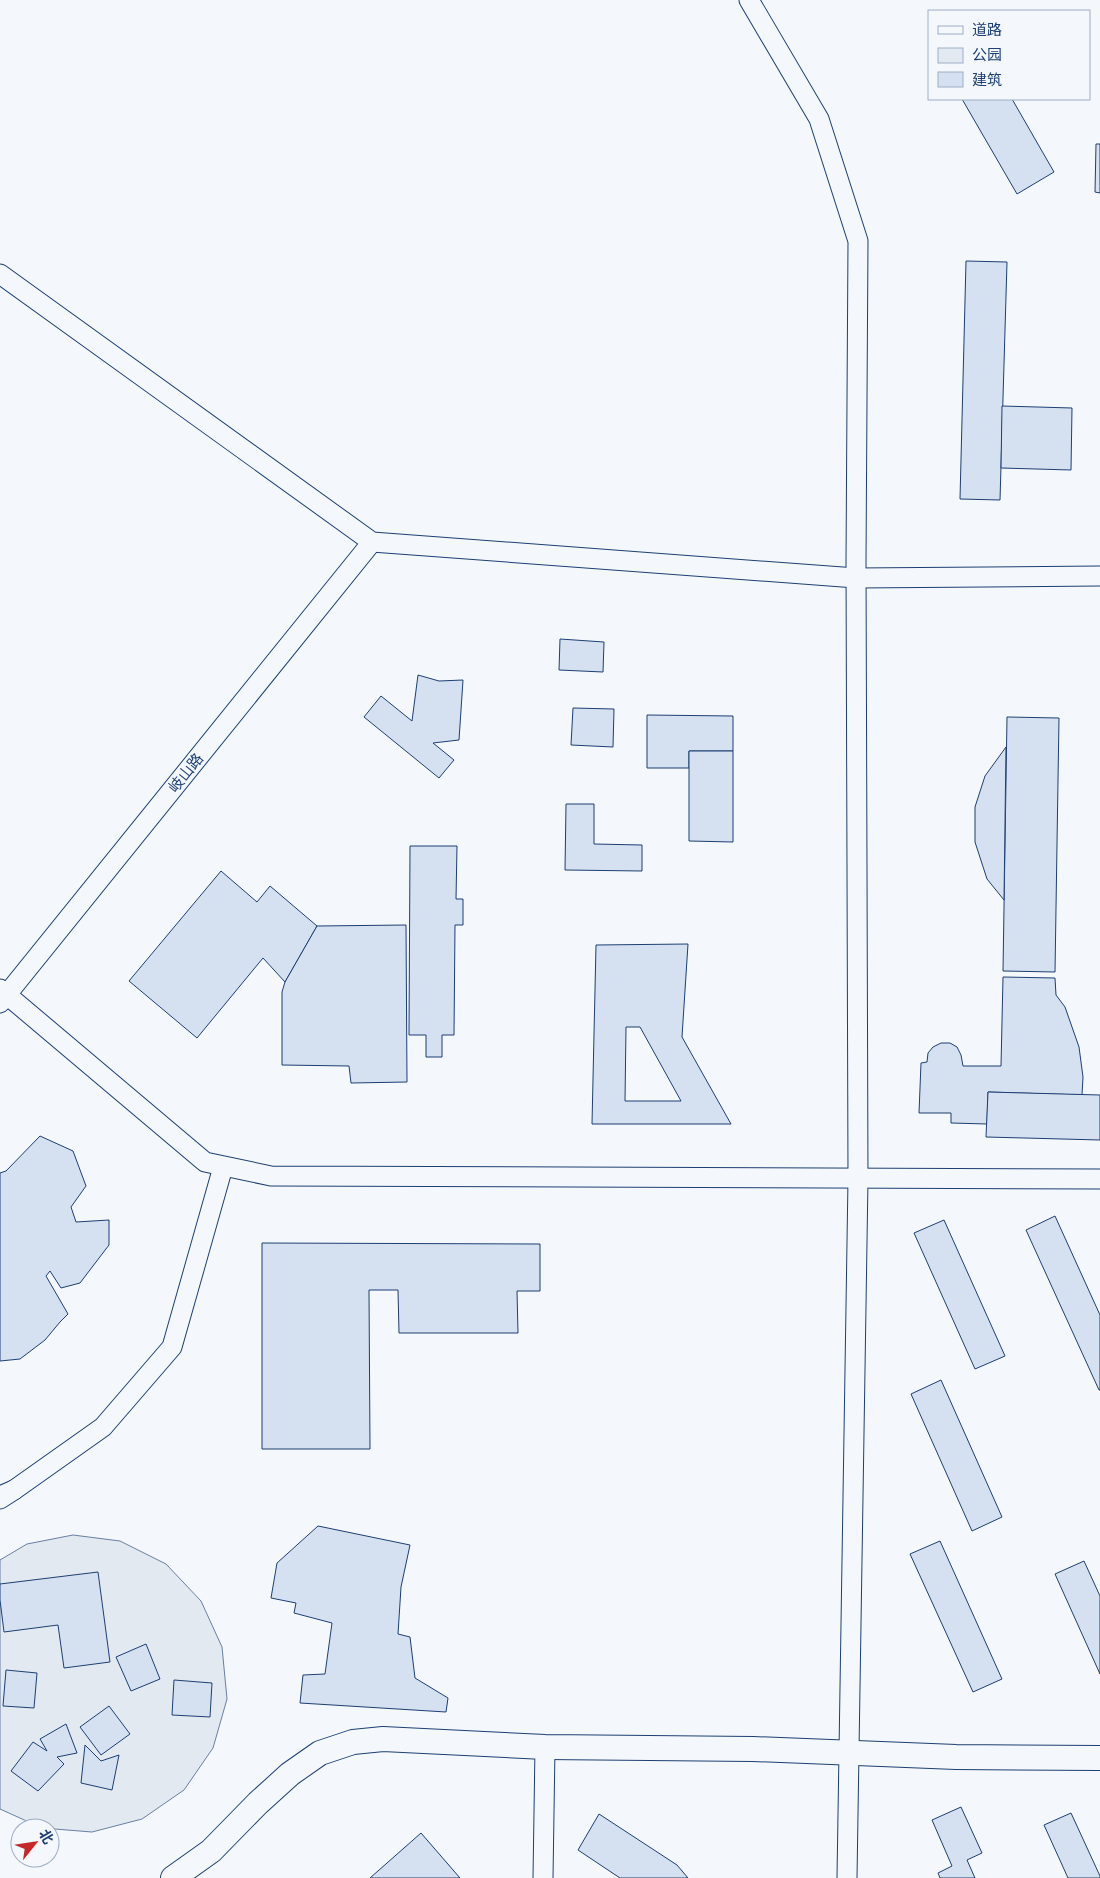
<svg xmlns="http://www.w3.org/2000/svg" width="1100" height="1878" font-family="Inter,'Noto Sans SC',sans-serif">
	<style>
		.green { fill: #e3e9f0; stroke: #687fa3 }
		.building { fill: #d5e0f0; stroke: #1d3f73; fill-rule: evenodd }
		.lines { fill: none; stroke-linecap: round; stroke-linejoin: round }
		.minor-casing { stroke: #1d3f73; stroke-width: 21 }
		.major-casing { stroke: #1d3f73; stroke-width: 26 }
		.minor { stroke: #f4f7fb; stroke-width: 19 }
		.major { stroke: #f4f7fb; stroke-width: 24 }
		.labels { text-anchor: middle; stroke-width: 4; stroke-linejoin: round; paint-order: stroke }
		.street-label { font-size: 15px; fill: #1d3f73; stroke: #f4f7fb }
	</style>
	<rect width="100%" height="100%" fill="#f4f7fb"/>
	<path class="green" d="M73,1535L120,1541L166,1564L201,1601L222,1647L227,1699L213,1748L184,1790L142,1819L92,1832L42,1828L0,1809V1560L27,1544Z"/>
	<g class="building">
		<path d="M962,99H1012L1054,172L1017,194Z"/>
		<path d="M1096,144H1100V193L1095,192Z"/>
		<path d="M966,261L1007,262L1000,500L960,499Z"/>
		<path d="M1002,406L1072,408L1071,470L1001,468Z"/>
		<path d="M560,639L604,642L603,672L559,670Z"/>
		<path d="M418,675L439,681L463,680L459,740L433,743L454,760L439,778L364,717L381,696L412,721Z"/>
		<path d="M573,708L614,709L613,747L571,745Z"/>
		<path d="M647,715L733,716V751H689V768H647Z"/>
		<path d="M1007,717L1059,718L1055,972L1003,971Z"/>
		<path d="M1006,747L1004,900L987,879L975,842V807L985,776Z"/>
		<path d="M689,751H733V842L689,841Z"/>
		<path d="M566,804H594V844L642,845V871L565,870Z"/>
		<path d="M410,846H457L456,899H463V925H455L454,1035H442V1057H426V1035H409Z"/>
		<path d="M221,871L257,902L270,886L317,926L285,982L263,958L197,1038L129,981Z"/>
		<path d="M406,925L407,1082L351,1083L349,1066L282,1065V992L285,982L317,926Z"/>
		<path d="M688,944L682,1037L731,1124H592L596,945ZM626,1027H640L681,1101H625Z"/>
		<path d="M1003,977L1055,978L1056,995L1065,1007L1079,1047L1083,1077L1082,1095L988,1092L987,1124L951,1123V1113H919L921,1063L927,1062L928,1053L933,1047L941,1043H950L957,1047L961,1055L963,1066H1001Z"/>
		<path d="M988,1092L1100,1095V1140L986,1137Z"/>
		<path d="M40,1136L73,1151L86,1186L71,1207L76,1222L109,1220V1245L80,1283L61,1288L50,1271L46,1276L68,1314L60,1322L45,1340L20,1359L0,1361V1173L6,1171Z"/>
		<path d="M1055,1216L1100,1315V1390H1099L1026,1230Z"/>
		<path d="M944,1220L1005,1356L975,1369L914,1233Z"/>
		<path d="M262,1243L540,1244V1291H517L518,1333H399L398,1290H369L370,1449H262Z"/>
		<path d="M941,1380L1002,1517L972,1531L911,1394Z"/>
		<path d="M318,1526L410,1545L401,1587L398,1634L410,1637L415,1678L448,1698L446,1712L300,1703L303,1675L325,1674L332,1623L294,1613L296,1603L271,1598L277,1563Z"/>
		<path d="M940,1541L1002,1679L973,1692L910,1554Z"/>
		<path d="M1084,1561L1100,1596V1674L1055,1574Z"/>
		<path d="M98,1572L110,1662L64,1668L58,1625L4,1632L0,1600V1584Z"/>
		<path d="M146,1644L160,1679L131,1691L116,1657Z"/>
		<path d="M6,1670L37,1673L34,1708L3,1706Z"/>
		<path d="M174,1680L212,1683L210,1717L172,1715Z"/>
		<path d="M109,1706L130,1734L101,1755L80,1727Z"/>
		<path d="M66,1724L77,1753L57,1757L64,1764L38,1791L11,1771L33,1742L47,1751L40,1739Z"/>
		<path d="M85,1745L101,1761L119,1755L112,1790L81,1783Z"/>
		<path d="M961,1807L982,1853L967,1860L975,1878H940L938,1873L952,1866L932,1820Z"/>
		<path d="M1071,1813L1100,1876V1878H1068L1044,1825Z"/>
		<path d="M599,1814L677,1865L688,1878H620L578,1850Z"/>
		<path d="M421,1833L460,1878H370Z"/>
	</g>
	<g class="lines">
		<g class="minor-casing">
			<g id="minor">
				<path d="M749,0L819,119L858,241L856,562L858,1179L847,1878"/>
				<path d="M0,274L372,542L856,578L1100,576"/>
				<path d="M0,989L205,1162L271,1176L1100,1179"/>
				<path d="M0,1003L372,542"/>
				<path d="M14,1490L103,1427L172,1347L223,1167"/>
				<path d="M0,1496L14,1490L0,1499"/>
				<path d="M543,1878L545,1747"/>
			</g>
		</g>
		<g class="major-casing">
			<path id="major" d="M173,1878L211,1851L258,1803L290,1774L320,1753L353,1742L383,1739L545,1747L753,1749L956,1757L1100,1758"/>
		</g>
		<use href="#minor" class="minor"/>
		<use href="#major" class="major"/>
	</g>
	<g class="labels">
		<g class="street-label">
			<text transform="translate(186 773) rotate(-51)" y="5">岐山路</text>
		</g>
	</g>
	<rect x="928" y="10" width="162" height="90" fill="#f4f7fb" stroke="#9eadc5"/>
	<rect x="938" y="26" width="25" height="8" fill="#f4f7fb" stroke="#9eadc5"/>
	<text x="972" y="35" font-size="15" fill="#1d3f73">道路</text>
	<rect x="938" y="48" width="25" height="15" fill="#e3e9f0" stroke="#9eadc5"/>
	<text x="972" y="60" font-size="15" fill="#1d3f73">公园</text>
	<rect x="938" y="72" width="25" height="15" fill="#d5e0f0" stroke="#9eadc5"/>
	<text x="972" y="85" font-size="15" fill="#1d3f73">建筑</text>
	<g transform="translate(35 1843) rotate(60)"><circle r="24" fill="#f4f7fb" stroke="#9eadc5"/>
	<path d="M0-4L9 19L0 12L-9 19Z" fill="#c62828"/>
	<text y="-8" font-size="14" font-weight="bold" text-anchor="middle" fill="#1d3f73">北</text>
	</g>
</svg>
